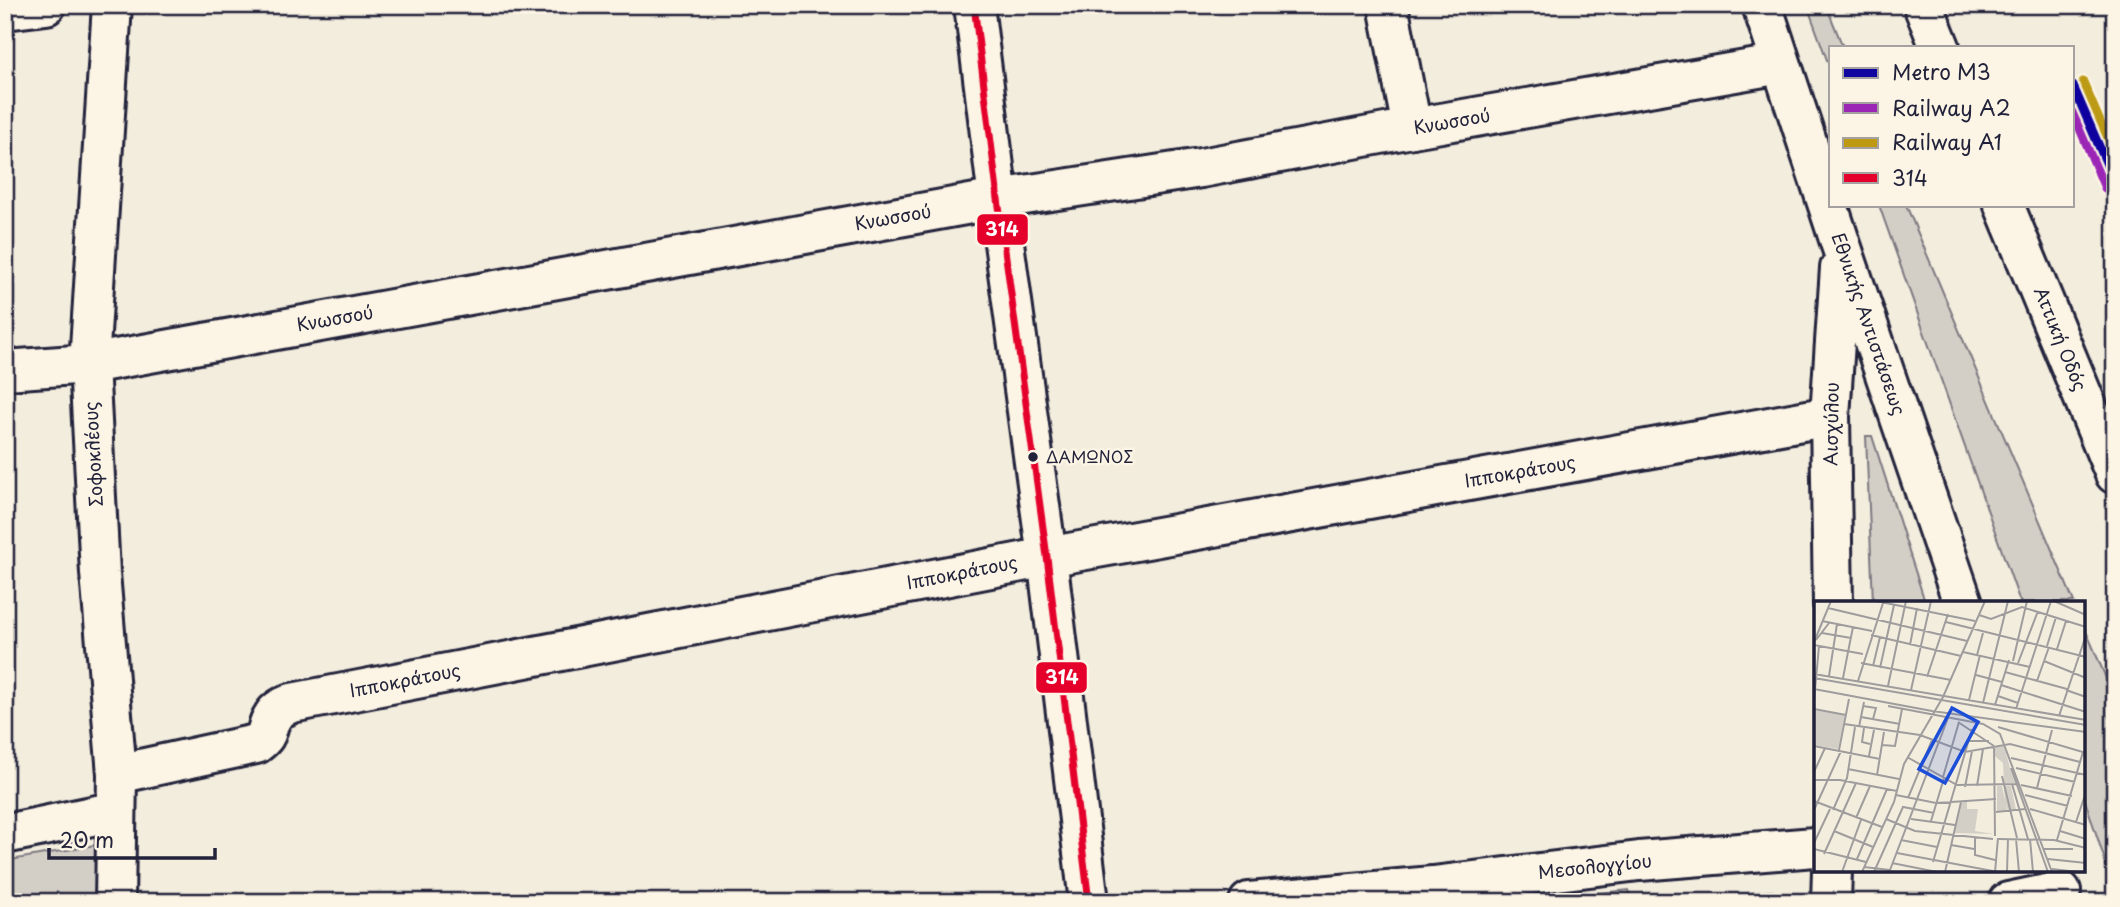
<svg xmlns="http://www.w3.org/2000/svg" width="2120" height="907" font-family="'Playpen Sans',sans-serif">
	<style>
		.green { fill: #d4cfc6; stroke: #7b7880; stroke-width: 2 }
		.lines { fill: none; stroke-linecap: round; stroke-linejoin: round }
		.minor-casing { stroke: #22223b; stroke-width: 44 }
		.highway-casing { stroke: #22223b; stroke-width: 44 }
		.minor { stroke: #fcf5e5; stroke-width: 38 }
		.highway { stroke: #fcf5e5; stroke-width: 38 }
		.bus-1-casing { stroke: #fcf5e5; stroke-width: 12 }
		.bus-1 { stroke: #e4002b; stroke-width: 7 }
		.rail-1-casing { stroke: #fcf5e5; stroke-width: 14 }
		.rail-2-casing { stroke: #fcf5e5; stroke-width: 14 }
		.rail-1 { stroke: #9b26b6; stroke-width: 9 }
		.rail-2 { stroke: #bd9a12; stroke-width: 9 }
		.metro-1-casing { stroke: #fcf5e5; stroke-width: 14 }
		.metro-1 { stroke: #10069f; stroke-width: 9 }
		.bus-dot { fill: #22223b; stroke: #fcf5e5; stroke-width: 2.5 }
		.labels { text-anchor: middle; stroke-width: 5; stroke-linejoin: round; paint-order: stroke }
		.bus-label { font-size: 16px; fill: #22223b; stroke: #fcf5e5; text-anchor: start }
		.street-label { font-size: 18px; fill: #22223b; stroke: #fcf5e5 }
		.inset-road { fill: none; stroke: #9f9c9d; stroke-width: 2 }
		.view { fill: #1d4ed8; fill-opacity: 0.15; stroke: #1d4ed8; stroke-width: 3.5 }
		.inset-edge { fill: none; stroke: #22223b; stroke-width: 3.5 }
		.line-badge { stroke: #fcf5e5; stroke-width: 2.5 }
		.badge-label { font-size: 19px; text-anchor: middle; font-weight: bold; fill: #fff }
	</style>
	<rect width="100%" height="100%" fill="#f3edde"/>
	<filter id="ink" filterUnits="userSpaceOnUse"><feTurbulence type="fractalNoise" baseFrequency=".0143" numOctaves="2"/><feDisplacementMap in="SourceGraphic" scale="14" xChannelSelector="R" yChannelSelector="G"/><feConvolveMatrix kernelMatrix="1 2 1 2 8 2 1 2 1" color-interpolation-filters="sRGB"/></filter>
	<g filter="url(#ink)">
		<g class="green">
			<path d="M1807,5H1826L1843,47H1831V71Z"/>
			<path d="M1879,205H1906L2074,602H2020Z"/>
			<path d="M1866,436H1872L1925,602H1873Z"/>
			<path d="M2083,624L2115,699V891L2083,794Z"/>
			<path d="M95,845V902H5V861Z"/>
			<path d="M1629,890L1632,902H1530L1529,900Z"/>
			<path d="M1772,891L1774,902L1684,901Z"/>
		</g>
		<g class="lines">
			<g class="minor-casing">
				<g id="minor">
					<path d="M112,5L89,364L100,573L117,774L115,902"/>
					<path d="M974,5L998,199L1047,557L1089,902"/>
					<path d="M1388,5L1412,128"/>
					<path d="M1762,5L1841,245L1963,603"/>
					<path d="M5,10L46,5"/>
					<path d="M5,370L89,364L998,199L1201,168L1412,128L1781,64"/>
					<path d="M1833,603L1830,416L1840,268"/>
					<path d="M117,774L256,744C272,733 264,729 273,716C277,709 285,706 292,703L1047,557L1830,416"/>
					<path d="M5,834L116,811"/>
					<path d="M1249,902L1433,886L1639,861L1815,847"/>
					<path d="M1831,902L1832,870"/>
					<path d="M2008,902L2061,891"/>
				</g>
			</g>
			<g class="highway-casing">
				<g id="highway">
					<path d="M1923,5L1940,47"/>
					<path d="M2004,205L2115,474"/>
				</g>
			</g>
			<use href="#minor" class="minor"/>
			<use href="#highway" class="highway"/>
			<g class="bus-1-casing">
				<path id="bus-1" d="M974,5L998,199L1047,557L1089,902"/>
			</g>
			<use href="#bus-1" class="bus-1"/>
			<g class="rail-1-casing">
				<path id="rail-1" d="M2073,112L2105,188"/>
			</g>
			<g class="rail-2-casing">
				<path id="rail-2" d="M2083,82L2115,157"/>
			</g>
			<use href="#rail-1" class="rail-1"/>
			<use href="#rail-2" class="rail-2"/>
			<g class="metro-1-casing">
				<path id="metro-1" d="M2073,86L2115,183"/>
			</g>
			<use href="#metro-1" class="metro-1"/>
		</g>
	</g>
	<circle class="bus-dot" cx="1033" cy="457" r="6"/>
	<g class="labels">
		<g class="bus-label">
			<text x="1046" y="463">ΔΑΜΩΝΟΣ</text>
		</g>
		<g class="street-label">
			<text transform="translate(1452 122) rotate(-10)" y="6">Κνωσσού</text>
			<text transform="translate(893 218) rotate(-10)" y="6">Κνωσσού</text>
			<text transform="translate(335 319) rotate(-10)" y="6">Κνωσσού</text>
			<text transform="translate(1868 324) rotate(71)" y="6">Εθνικής Αντιστάσεως</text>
			<text transform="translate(2060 339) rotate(68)" y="6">Αττική Οδός</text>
			<text transform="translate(1832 424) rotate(-89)" y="6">Αισχύλου</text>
			<text transform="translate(94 454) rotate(-93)" y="6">Σοφοκλέους</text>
			<text transform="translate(1520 472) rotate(-10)" y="6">Ιπποκράτους</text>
			<text transform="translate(962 573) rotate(-11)" y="6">Ιπποκράτους</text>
			<text transform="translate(405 681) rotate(-11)" y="6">Ιπποκράτους</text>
			<text transform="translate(1595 867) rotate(-6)" y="6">Μεσολογγίου</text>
		</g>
	</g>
	<g transform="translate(1814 601)">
		<rect width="271" height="271" fill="#f3edde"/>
		<path d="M0,109L31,114L24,148L0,144ZM190,145L196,167L201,182H190L189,162L181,155V146ZM183,185H188L191,199L190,185H197L202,209L194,211L192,203L193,211H183ZM153,200V208H164L161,230L180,233L140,232L147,202Z" fill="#d4cfc6"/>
		<path class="inset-road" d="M62,0L161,20M240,0L272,14M14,7L153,40M165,14L177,18L208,6L272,26M8,20L58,30M132,21L272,56M8,32L37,37M57,34L147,55M2,39L15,22M0,41L17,0M0,44L49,53M96,44L103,7M233,45L242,16M243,48L252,20M34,51L39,26M149,51L216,66M163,54L169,32M199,60L213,0M230,60L272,77M47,62L137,79M204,62L224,10M59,65L66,36M66,67L80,4M191,71L253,88M0,73L272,119M162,74L188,81M15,75L23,23M113,76L134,13M0,77L272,124M29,77L34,51M44,80L69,2M223,80L235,46M187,84L272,111M74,85L92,0M0,88L118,110L272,131M97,89L117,0M252,89L272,96M184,95L204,102M155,99L166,54M0,100L5,45M169,102L194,0M181,104L195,59M49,105L62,107L59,118M74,105L169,123L186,133L238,271M0,108L32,114M202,108L237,0M245,115L272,34M47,116L86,123M144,121L180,145M30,123L106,134L151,151L196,143L266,161M45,126L50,101M184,126L272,152M50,127L48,141L56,143M153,140H175M68,144L81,145L88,108M0,145L66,158M180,145L181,235M25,149L35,98M55,155L60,129M93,156L143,184L202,183M197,157L272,174M197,167L234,271M202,167L261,181M34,168L85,178M0,171L11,147M63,174L70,131M188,175L203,237M129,176L145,121M0,179H26L83,190M198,183L214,238M207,184L258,195M163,185L169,148M151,186L158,150M223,187L238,129M82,194L122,202L182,198M211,194L254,205M94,197L118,139M0,200L68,226M216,208L272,224M0,209L27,150M19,209L33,177L41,126M182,211L211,208M42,217L56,185M72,218L101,230L179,238M97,218L141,224M117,220L130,177M262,221L271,194M20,230L59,246M246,230L272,238M161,236V254L181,259M185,238L240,239L272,247M202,238L205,271M216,238L219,271M87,239L123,246M243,239L269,151M0,242L16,208M137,244L160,248M0,248L52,261M230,248H259M83,252L184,271M10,253L42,182M43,258L73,188M234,258L272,262M119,261L158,128M78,262L123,271M50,266L76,269L134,117M238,268L264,271M28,271L47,219M48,271L80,201L90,163L129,96L171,0M60,271L89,206L120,212M131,271L147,201M181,271L184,237M193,271L194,238"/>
		<path class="view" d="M138,107L164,121L131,182L105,168Z"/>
		<rect width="271" height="271" class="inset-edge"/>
	</g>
	<g class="line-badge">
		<rect x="976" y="213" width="53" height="33" rx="7" fill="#e4002b"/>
		<rect x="1035" y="661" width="53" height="33" rx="7" fill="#e4002b"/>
	</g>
	<g class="badge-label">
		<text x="1002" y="236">314</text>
		<text x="1062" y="684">314</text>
	</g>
	<rect width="2120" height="907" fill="none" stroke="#fcf5e5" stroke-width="28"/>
	<rect x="14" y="14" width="2092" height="879" fill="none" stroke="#22223b" stroke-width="2.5" filter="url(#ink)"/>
	<rect x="1829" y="46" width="245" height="161" fill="#fcf5e5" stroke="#a5a1a1" stroke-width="2"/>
	<rect x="1843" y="68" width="35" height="10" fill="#10069f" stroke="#a5a1a1" stroke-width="2"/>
	<text x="1892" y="80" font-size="21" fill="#22223b">Metro Μ3</text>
	<rect x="1843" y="103" width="35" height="10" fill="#9b26b6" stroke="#a5a1a1" stroke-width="2"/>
	<text x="1892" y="116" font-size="21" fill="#22223b">Railway A2</text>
	<rect x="1843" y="138" width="35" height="10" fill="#bd9a12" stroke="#a5a1a1" stroke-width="2"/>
	<text x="1892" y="150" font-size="21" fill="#22223b">Railway A1</text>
	<rect x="1843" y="173" width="35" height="10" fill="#e4002b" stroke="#a5a1a1" stroke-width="2"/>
	<text x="1892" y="186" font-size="21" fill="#22223b">314</text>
	<path d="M49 848v10h166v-10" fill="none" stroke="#22223b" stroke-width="3.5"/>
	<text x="60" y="848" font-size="21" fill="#22223b" stroke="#fcf5e5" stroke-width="5" paint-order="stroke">20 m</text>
</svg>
